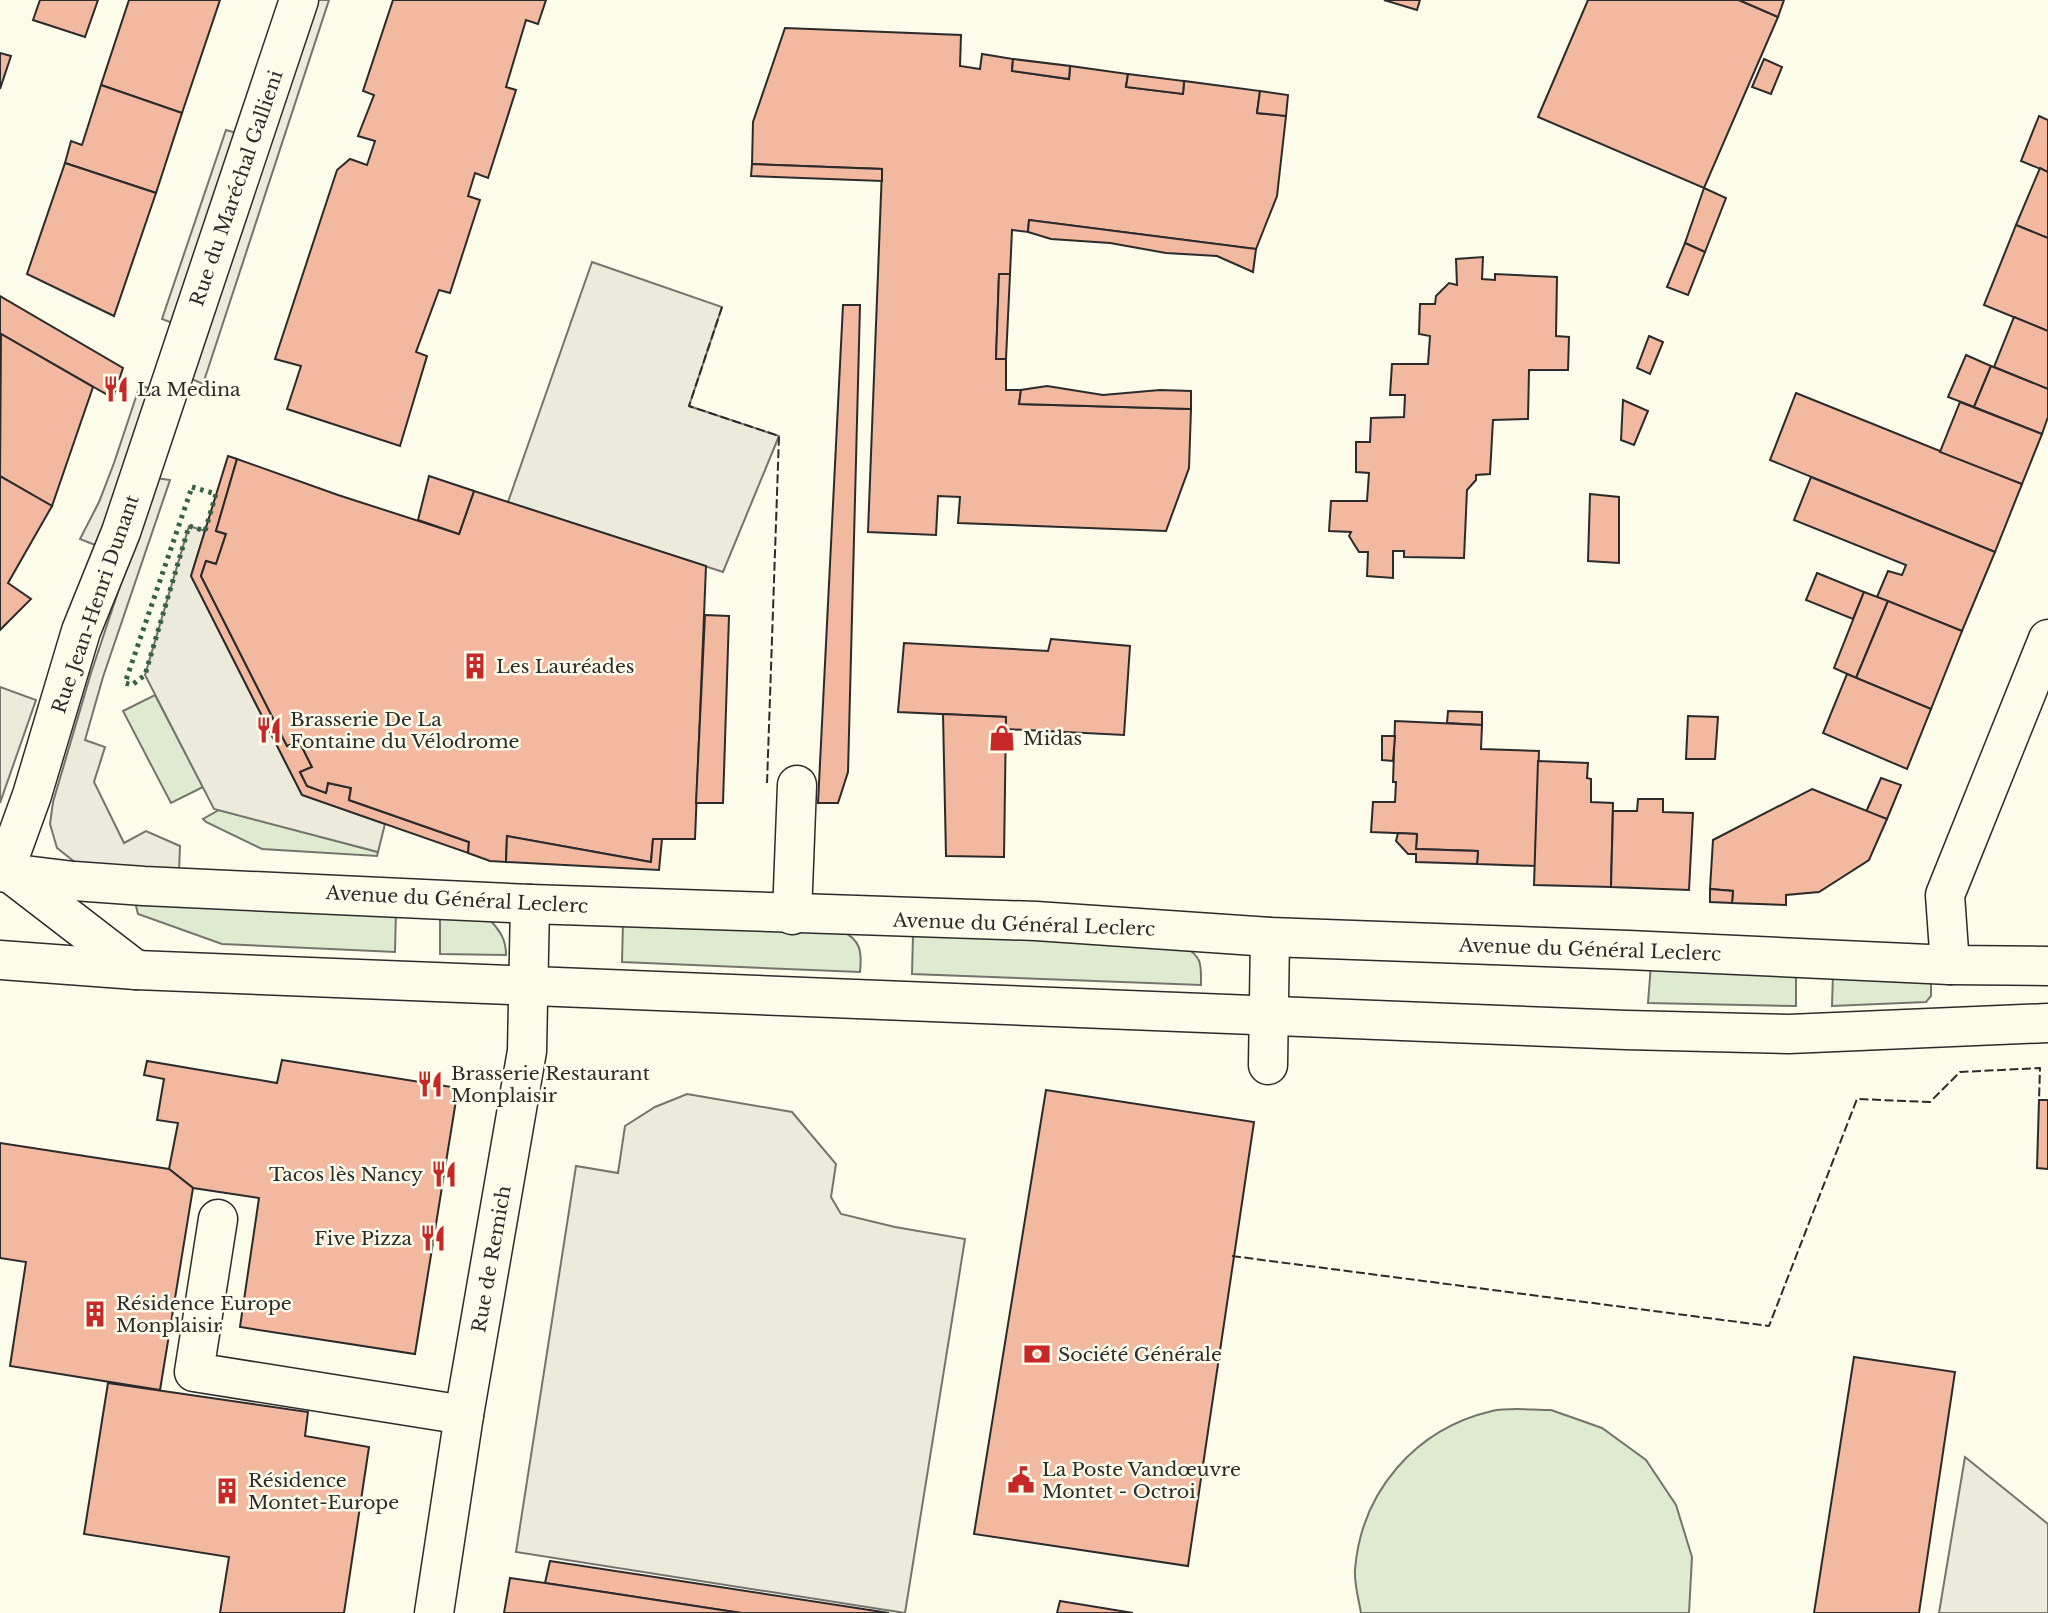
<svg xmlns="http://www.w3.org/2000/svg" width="2048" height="1613" font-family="'Libre Baskerville',serif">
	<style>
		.green { fill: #deebd1; stroke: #74746e; stroke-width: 2 }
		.parking { fill: #eceadb; stroke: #74746e; stroke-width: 2 }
		.building { fill: #f2b8a0; stroke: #2b2b2b; stroke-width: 2 }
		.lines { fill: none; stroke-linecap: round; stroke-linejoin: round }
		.minor-casing { stroke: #2b2b2b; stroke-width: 41 }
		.minor { stroke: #fdfbea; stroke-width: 38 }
		.hedge { stroke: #34623c; stroke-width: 5; stroke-dasharray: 3.5 5; stroke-linecap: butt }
		.fence { stroke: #2b2b2b; stroke-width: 2; stroke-dasharray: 9 3.5; stroke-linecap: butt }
		.labels { text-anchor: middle; stroke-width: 5; stroke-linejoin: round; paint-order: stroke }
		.street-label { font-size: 19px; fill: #2b2b2b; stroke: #fdfbea }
		.poi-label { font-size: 19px; fill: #2b2b2b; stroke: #fdfbea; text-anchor: start }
	</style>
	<rect width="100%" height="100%" fill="#fdfbea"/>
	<g class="green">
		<path d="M155,695L203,787L171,803L123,711Z"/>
		<path d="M219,810L378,852L377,856L262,849L206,822L203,819Z"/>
		<path d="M141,901L396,911L395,952L222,944L138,914L136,906Z"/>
		<path d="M440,913L490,920C500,931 506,939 506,955L440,954Z"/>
		<path d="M623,922L842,931C861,940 862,952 860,972L622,962Z"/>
		<path d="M913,935L1184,946C1203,958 1201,965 1201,985L912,974Z"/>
		<path d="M1651,964L1796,972V1006L1648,1003Z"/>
		<path d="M1833,974L1931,980V996L1926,1002L1832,1006Z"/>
		<path d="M1551,1410L1602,1428L1646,1460L1676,1505L1692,1557L1689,1613H1361C1359,1600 1354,1584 1355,1570C1361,1492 1415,1429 1492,1411C1510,1407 1532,1410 1551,1410Z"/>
	</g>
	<g class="parking">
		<path d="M313,0H329L203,384L189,378Z"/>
		<path d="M226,130L240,134L175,324L162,319Z"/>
		<path d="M592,262L722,307L689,406L779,436L723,572L508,502Z"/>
		<path d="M140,385L153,390L112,508L95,545L80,539L99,502L114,463Z"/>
		<path d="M156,478L170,480L103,677L85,740L105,747L94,782L124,843L146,831L180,846L179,871L76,863L57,848L50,824L53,802L91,673Z"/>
		<path d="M189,526L205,531L191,576L302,795L385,824L378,852L214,809L145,675Z"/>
		<path d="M0,687L36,700L0,803Z"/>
		<path d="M687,1094L792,1112L836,1164L831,1197L841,1214L895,1227L965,1239L905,1613L516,1552L576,1166L618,1173L625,1126L655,1107Z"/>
		<path d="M1965,1457L2048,1524V1613H1939Z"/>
	</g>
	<g class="building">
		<path d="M40,0H98L85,37L33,20Z"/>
		<path d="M129,0H220L182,113L101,85Z"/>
		<path d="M393,0H546L538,24L526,20L506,87L516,90L488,178L475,173L468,196L480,200L450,293L439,290L416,352L427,356L400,446L287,409L301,366L275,359L337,170L350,159L367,165L375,141L358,136L374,95L363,91Z"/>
		<path d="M1384,0H1420L1417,10Z"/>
		<path d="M1588,0H1739L1778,17L1704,188L1538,117Z"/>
		<path d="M1739,0H1784L1778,17Z"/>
		<path d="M785,28L961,35L960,66L980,69L982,54L1013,59L1012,71L1069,79L1070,66L1128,74L1126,87L1183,94L1184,81L1260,91L1257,113L1286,116L1277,196L1256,249L1029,220L1028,232L1012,230L1010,274H999L996,359H1006V390H1021L1019,404L1191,409L1189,468L1166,531L958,523L960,497L938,496L936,535L868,532L882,169L752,164L753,122Z"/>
		<path d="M0,53L11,56L0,89Z"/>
		<path d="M1013,59L1070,66L1069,79L1012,71Z"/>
		<path d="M1764,59L1782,67L1771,94L1752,87Z"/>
		<path d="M1128,74L1184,81L1183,94L1126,87Z"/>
		<path d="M101,85L182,113L156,193L65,163L71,141L82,145Z"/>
		<path d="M1260,91L1288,95L1286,116L1257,113Z"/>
		<path d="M2039,116L2048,120V172L2021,161Z"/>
		<path d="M65,163L156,193L114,316L27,274Z"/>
		<path d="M752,164L882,169V181L751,176Z"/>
		<path d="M2040,168L2048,172V238L2016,225Z"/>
		<path d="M1704,188L1726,198L1705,252L1685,243Z"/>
		<path d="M1029,220L1256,249L1253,272L1217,256L1166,253L1110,243L1051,239L1028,232Z"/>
		<path d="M2016,225L2048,238V331L1984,305Z"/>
		<path d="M1685,243L1705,252L1688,295L1667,287Z"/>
		<path d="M1483,257L1482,279L1495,280V274L1557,277L1556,336L1569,337L1568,370H1529L1528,419L1493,420L1490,474L1476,475V480L1467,490L1464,558L1404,557V551H1393V578L1367,576L1368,552H1359L1349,536L1351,532L1329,531L1331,501H1367L1369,473L1356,472V442H1370L1371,418L1404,417L1405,395H1390L1392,364H1428L1430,336L1419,334L1420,304H1435L1436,296L1449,283L1457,285L1456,259Z"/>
		<path d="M999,274H1010L1006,359H996Z"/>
		<path d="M0,296L123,368L113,398L1,334L0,336Z"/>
		<path d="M843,305H860L848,772L838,803H818Z"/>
		<path d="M2014,317L2048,331V389L1994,367Z"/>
		<path d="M1,334L93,387L52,506L0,476Z"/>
		<path d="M1649,336L1663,342L1650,374L1637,368Z"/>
		<path d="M1966,355L1991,366L1974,407L1948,397Z"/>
		<path d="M1991,366L2048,389V417L2042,434L1974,407Z"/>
		<path d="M1047,386L1103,395L1160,390L1191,391V409L1019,404L1021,390Z"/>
		<path d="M1796,393L2022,484L1995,552L1770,460Z"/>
		<path d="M1623,400L1648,411L1634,445L1621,440Z"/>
		<path d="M1960,402L2042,434L2022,484L1940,452Z"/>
		<path d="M228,456L237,459L216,531L226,534L216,564L206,561L201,576L287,746L299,741L312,767L300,772L307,786L326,793L328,783L351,788L349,800L469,842L468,853L302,795L191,576Z"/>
		<path d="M237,459L338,495L459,534L474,491L706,566L695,839H653L651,862L507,836L506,862L490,861L468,853L469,842L349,800L351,788L328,783L326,793L307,786L300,772L312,767L299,741L287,746L201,576L206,561L216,564L226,534L216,531Z"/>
		<path d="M0,476L52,506L8,583L31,599L0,630Z"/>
		<path d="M429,476L474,491L459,534L418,520Z"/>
		<path d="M1811,477L1995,552L1962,631L1877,597L1888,571L1902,575L1906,565L1794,520Z"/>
		<path d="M1590,494L1619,497V563L1588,561Z"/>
		<path d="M1817,573L1864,592L1853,619L1806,600Z"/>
		<path d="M1864,592L1888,601L1856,678L1834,668Z"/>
		<path d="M1888,601L1962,631L1931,709L1856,678Z"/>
		<path d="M705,615L729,616L723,803H696Z"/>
		<path d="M1051,639L1130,646L1124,735L1005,729L1006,717L898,712L904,643L1048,651Z"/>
		<path d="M1847,674L1931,709L1907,769L1823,733Z"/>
		<path d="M1448,711L1482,712V725L1447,723Z"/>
		<path d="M943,714L1006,717L1004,857L946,856Z"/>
		<path d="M1688,716L1718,717L1715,759H1686Z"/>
		<path d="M1395,721L1482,725L1481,749L1539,751L1535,866L1477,864L1478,851L1416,849L1417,834L1371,832L1373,802H1395L1396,782H1393Z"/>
		<path d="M1382,736H1395L1393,761L1382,760Z"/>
		<path d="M1538,761L1588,763L1587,778L1591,779V802L1613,803L1611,887L1534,885Z"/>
		<path d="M1881,778L1901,785L1887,819L1866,812Z"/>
		<path d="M1812,789L1887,819L1869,860L1819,892L1786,895V905L1732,903L1733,891L1710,889L1713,840Z"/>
		<path d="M1638,799H1663V812L1693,813L1689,890L1611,887L1613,811H1637Z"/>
		<path d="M1398,833L1417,834L1416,849L1478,851L1477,864L1416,862V854H1408L1396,841Z"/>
		<path d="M507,836L651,862L653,839H662L659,870L506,862Z"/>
		<path d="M1710,889L1733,891L1732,903L1710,902Z"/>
		<path d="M282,1060L458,1088L415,1354L240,1327L259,1198L193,1188L169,1169L178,1123L157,1120L164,1079L144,1075L147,1061L277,1083Z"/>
		<path d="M1046,1090L1254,1122L1188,1566L974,1534Z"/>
		<path d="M2039,1100H2048V1169L2037,1168Z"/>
		<path d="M0,1143L169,1169L193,1188L160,1390L10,1366L26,1262L0,1258Z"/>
		<path d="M1854,1357L1955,1372L1919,1613H1814Z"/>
		<path d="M108,1383L308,1412L305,1436L369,1447L344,1613H220L229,1557L84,1534Z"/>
		<path d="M550,1561L889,1613H741L545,1583Z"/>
		<path d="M510,1578L545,1583L741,1613H504Z"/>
		<path d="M1060,1601L1133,1613H1057Z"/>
	</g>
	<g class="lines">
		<g class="minor-casing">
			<g id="minor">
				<path d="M0,872L74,881L144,886L530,904L1036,921L1270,937L1628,950L1950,965L2048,966"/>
				<path d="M10,873L11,853L32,795L81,631L121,532L299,0"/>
				<path d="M10,873L136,970"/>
				<path d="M792,915L797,785"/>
				<path d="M0,960L136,970L1626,1030L1789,1034L2048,1023"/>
				<path d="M1950,965L1945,895L2048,639"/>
				<path d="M1268,1065L1270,937"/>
				<path d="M218,1219L194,1372L464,1415"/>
				<path d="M434,1613L464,1415L527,1051L530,904"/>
			</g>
		</g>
		<use href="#minor" class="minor"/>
		<path class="hedge" d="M192,487L216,494L205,531L189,526L145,675L132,685L125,683Z"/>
		<g class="fence">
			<path d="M722,307L689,406L779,436L767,784"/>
			<path d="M1232,1256L1769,1326L1857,1099L1930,1102L1960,1072L2040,1068L2039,1100"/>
		</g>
	</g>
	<defs>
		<g id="restaurant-bare" transform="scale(2.1)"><path d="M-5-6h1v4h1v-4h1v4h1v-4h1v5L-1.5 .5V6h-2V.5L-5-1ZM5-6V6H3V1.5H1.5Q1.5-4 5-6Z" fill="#c62828" stroke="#fdfbea" stroke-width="2.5" paint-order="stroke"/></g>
		<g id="building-bare" transform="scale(2.1)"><path d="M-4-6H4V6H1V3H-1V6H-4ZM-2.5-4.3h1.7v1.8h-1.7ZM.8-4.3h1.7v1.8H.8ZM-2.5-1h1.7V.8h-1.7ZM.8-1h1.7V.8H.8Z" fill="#c62828" stroke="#fdfbea" stroke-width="2.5" paint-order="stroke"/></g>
		<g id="shop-bare" transform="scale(2.1)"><path d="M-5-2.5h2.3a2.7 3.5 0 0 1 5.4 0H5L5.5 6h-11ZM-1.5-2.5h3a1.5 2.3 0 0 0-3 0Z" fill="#c62828" stroke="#fdfbea" stroke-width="2.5" paint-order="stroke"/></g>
		<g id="bank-bare" transform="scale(2.1)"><path d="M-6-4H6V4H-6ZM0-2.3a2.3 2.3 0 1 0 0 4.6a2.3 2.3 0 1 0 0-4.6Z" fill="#c62828" stroke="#fdfbea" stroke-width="2.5" paint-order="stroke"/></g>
		<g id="civic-bare" transform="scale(2.1)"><path d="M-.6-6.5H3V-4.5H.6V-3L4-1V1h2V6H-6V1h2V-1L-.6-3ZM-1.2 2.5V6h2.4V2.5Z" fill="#c62828" stroke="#fdfbea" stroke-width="2.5" paint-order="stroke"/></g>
	</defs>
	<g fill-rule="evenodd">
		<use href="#restaurant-bare" x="116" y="389"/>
		<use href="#building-bare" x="475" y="666"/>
		<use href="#restaurant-bare" x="269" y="730"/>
		<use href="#shop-bare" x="1002" y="738"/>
		<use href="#restaurant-bare" x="430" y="1084"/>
		<use href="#restaurant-bare" x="444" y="1174"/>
		<use href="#restaurant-bare" x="433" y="1238"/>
		<use href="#building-bare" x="95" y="1314"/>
		<use href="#bank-bare" x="1037" y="1354"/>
		<use href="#civic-bare" x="1021" y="1480"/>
		<use href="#building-bare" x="227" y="1491"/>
	</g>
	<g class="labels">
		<g class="street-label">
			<text transform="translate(236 188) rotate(-71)" y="7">Rue du Maréchal Gallieni</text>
			<text transform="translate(95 604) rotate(-71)" y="7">Rue Jean-Henri Dunant</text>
			<text transform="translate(457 899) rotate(3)" y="7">Avenue du Général Leclerc</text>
			<text transform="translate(1024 924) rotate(2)" y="7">Avenue du Général Leclerc</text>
			<text transform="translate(1590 949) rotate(2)" y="7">Avenue du Général Leclerc</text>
			<text transform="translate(491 1259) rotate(-80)" y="7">Rue de Remich</text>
		</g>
		<g class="poi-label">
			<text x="137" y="396">La Medina</text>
			<text x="496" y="673">Les Lauréades</text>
			<text x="290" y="726">Brasserie De La<tspan x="290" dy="22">Fontaine du Vélodrome</tspan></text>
			<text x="1023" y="745">Midas</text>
			<text x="451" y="1080">Brasserie Restaurant<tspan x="451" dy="22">Monplaisir</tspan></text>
			<text x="423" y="1181" text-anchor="end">Tacos lès Nancy</text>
			<text x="412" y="1245" text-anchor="end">Five Pizza</text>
			<text x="116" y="1310">Résidence Europe<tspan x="116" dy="22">Monplaisir</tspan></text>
			<text x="1058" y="1361">Société Générale</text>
			<text x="1042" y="1476">La Poste Vandœuvre<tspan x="1042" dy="22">Montet - Octroi</tspan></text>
			<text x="248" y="1487">Résidence<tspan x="248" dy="22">Montet-Europe</tspan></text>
		</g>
	</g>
</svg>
